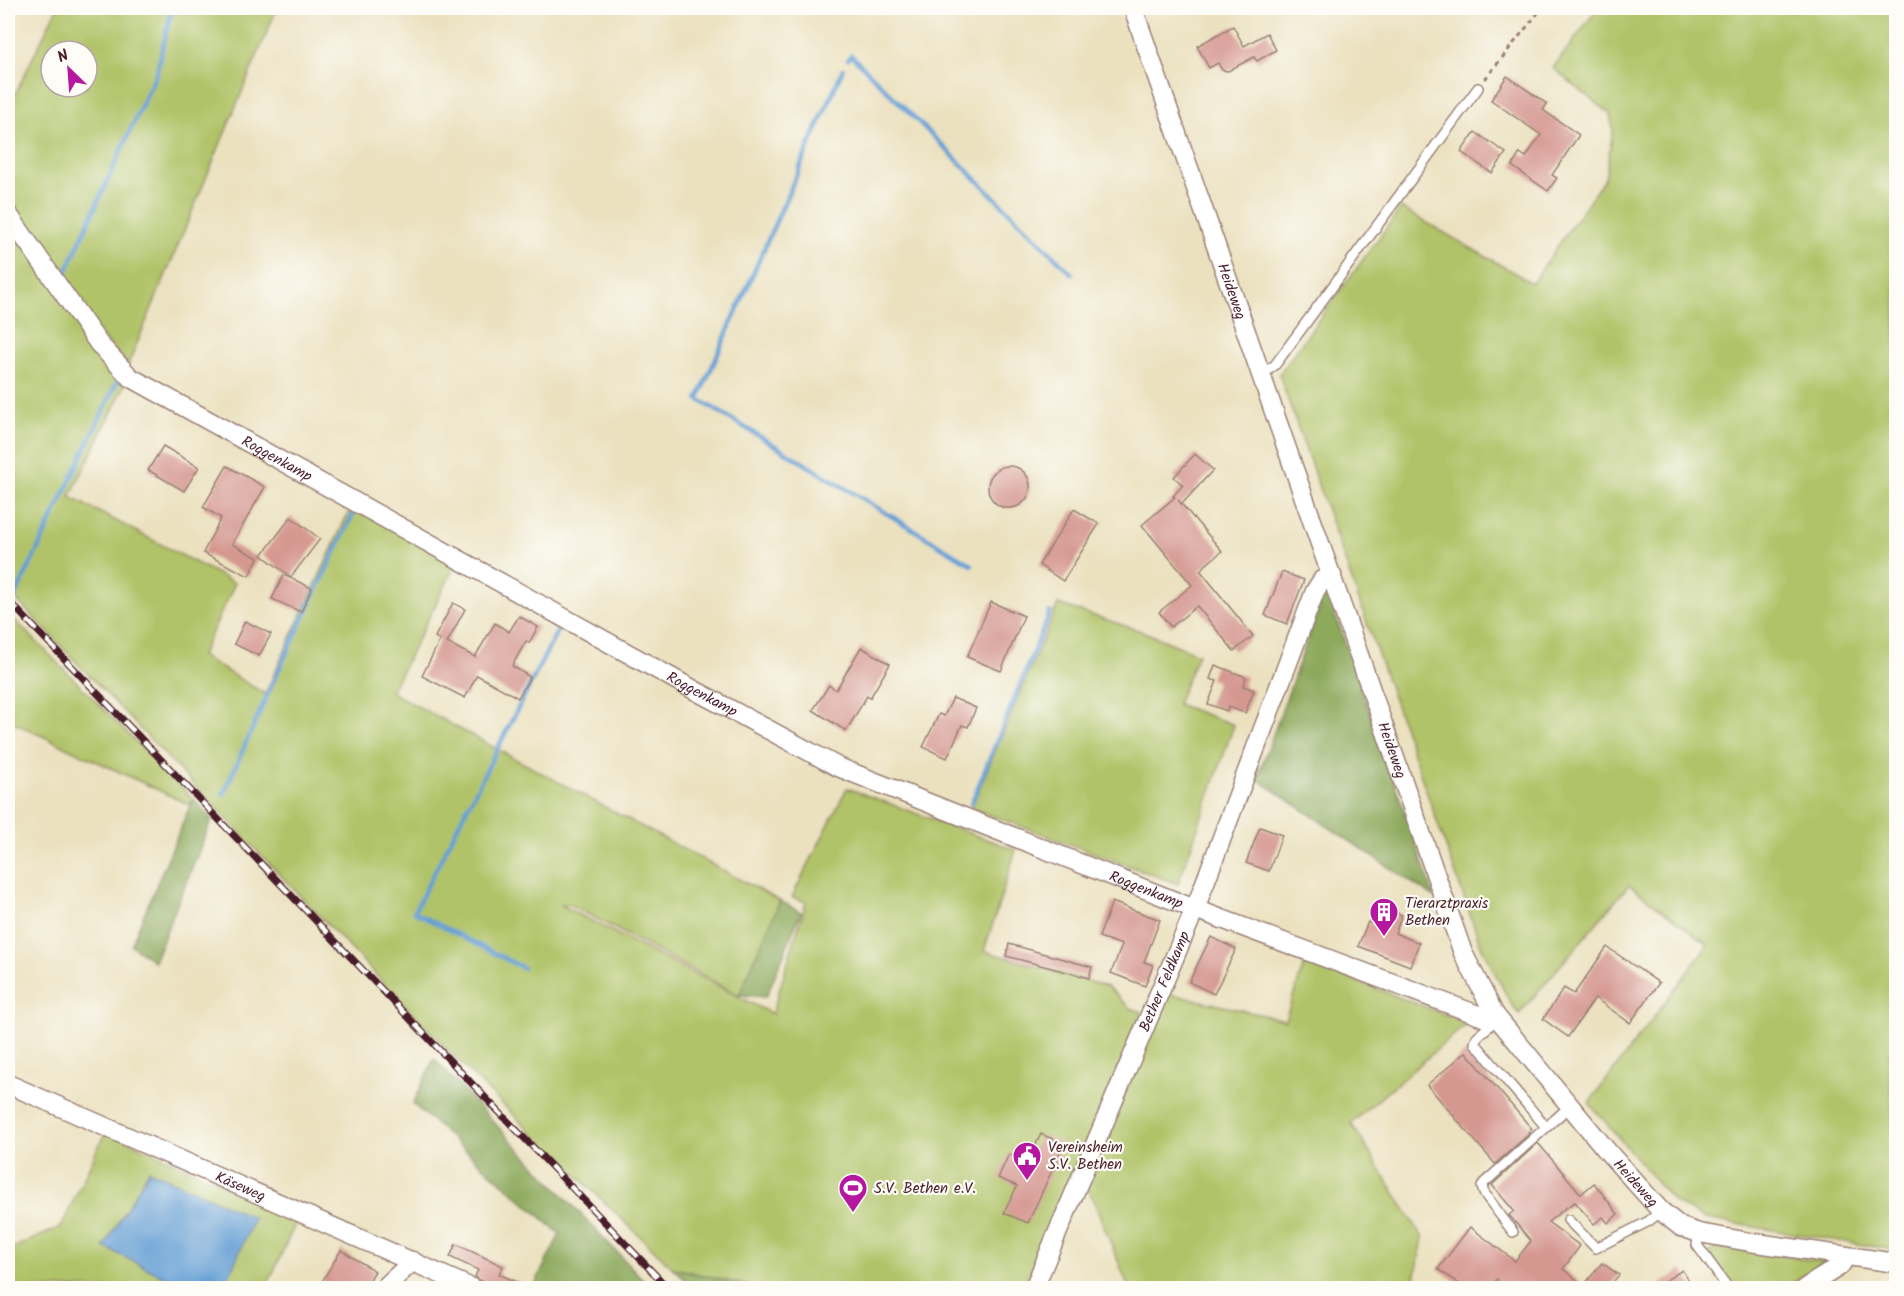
<svg xmlns="http://www.w3.org/2000/svg" width="1904" height="1296" font-family="Kalam,sans-serif">
	<style>
		.green { fill: #b0c367; stroke: #7d7149; stroke-width: 1.5; fill-rule: evenodd }
		.forest { fill: #8ca95c; stroke: #6b6444; stroke-width: 1.5 }
		.water { fill: #659fd4; stroke: #585f80; stroke-width: 1.5 }
		.lines { fill: none; stroke-linecap: round; stroke-linejoin: round }
		.stream { stroke: #659fd4; stroke-width: 4.5 }
		.building { fill: #d59891 }
		.lane-casing { stroke: #9a8075; stroke-width: 12 }
		.street-casing { stroke: #9a8075; stroke-width: 21 }
		.path { stroke: #9a8075; stroke-width: 3; stroke-dasharray: 4.5 4.5; stroke-linecap: butt }
		.lane { stroke: #fff; stroke-width: 9 }
		.street { stroke: #fff; stroke-width: 18 }
		.rail-casing { stroke: #4a1f2b; stroke-width: 7 }
		.rail { stroke: #fdfcf7; stroke-width: 4.5; stroke-dasharray: 14; stroke-linecap: butt }
		.labels { text-anchor: middle; stroke-width: 4.5; stroke-linejoin: round; paint-order: stroke }
		.street-label { font-size: 15px; fill: #4a1f2b; stroke: #fdfcf7 }
		.poi-label { font-size: 15px; fill: #4a1f2b; stroke: #fdfcf7; text-anchor: start }
	</style>
	<rect width="100%" height="100%" fill="#fdfcf7"/>
	<filter id="ink" filterUnits="userSpaceOnUse"><feTurbulence type="fractalNoise" baseFrequency=".0167" numOctaves="2"/><feDisplacementMap in="SourceGraphic" scale="12" xChannelSelector="R" yChannelSelector="G"/><feConvolveMatrix kernelMatrix="1 2 1 2 8 2 1 2 1" color-interpolation-filters="sRGB"/></filter>
	<filter id="wash" filterUnits="userSpaceOnUse"><feTurbulence type="fractalNoise" baseFrequency=".008" numOctaves="4" result="noise"/><feDisplacementMap in="SourceGraphic" scale="24" xChannelSelector="R" yChannelSelector="G"/><feGaussianBlur stdDeviation="1.35" result="paint"/><feColorMatrix in="noise" values="0 0 0 0 0 0 0 0 0 0 0 0 0 0 0 0 0 1.4 0 .05"/><feComposite in="paint" operator="in"/></filter>
	<g filter="url(#wash)">
		<rect width="100%" height="100%" fill="#ebe1bf"/>
		<g class="green">
			<path d="M57,8H277L128,365L104,339L8,199V109ZM51,51H87V87H51Z"/>
			<path d="M1598,8H1896V1053L1889,1054L1896,1189V1245L1894,1250L1705,1219L1673,1201L1589,1103L1708,945L1629,885L1519,1014L1510,1002L1481,946L1279,374L1401,208L1532,283L1605,178L1613,131L1610,114L1553,68Z"/>
			<path d="M8,223L126,383L70,497L235,583L201,656L265,694L352,505L457,562L391,692L780,901L739,995L571,905H561L772,1014L806,902L792,897L847,788L1016,850L984,951L1108,987L1130,1008L1142,1012L1023,1288H757L673,1268L469,1072L8,591Z"/>
			<path d="M1058,604L1144,632L1198,654L1177,704L1234,725L1178,884L971,808Z"/>
			<path d="M8,613L193,799L190,805L8,720Z"/>
			<path d="M1305,962L1468,1023L1351,1123L1423,1238L1415,1279L1423,1288H1129L1087,1185L1167,993L1285,1020Z"/>
			<path d="M106,1131L298,1218L266,1288H8V1250L61,1227Z"/>
			<path d="M1719,1247L1825,1262L1785,1288H1732L1706,1254Z"/>
		</g>
		<g class="forest">
			<path d="M1326,589L1435,898L1257,779Z"/>
			<path d="M193,799L212,819L154,961L131,945Z"/>
			<path d="M780,901L801,912L766,997L739,995Z"/>
			<path d="M434,1059L651,1288H533L560,1234L413,1104Z"/>
			<path d="M673,1268L757,1288H694Z"/>
		</g>
		<path class="water" d="M149,1170L254,1218L224,1288H187L104,1247Z"/>
		<g class="lines">
			<g class="stream">
				<path d="M848,59L851,55L1072,274"/>
				<path d="M843,69L698,399L972,565"/>
				<path d="M66,272L156,74L172,8"/>
				<path d="M15,597L120,376"/>
				<path d="M223,795L273,682L354,512"/>
				<path d="M971,804L1050,612"/>
				<path d="M523,968L414,912L562,622"/>
			</g>
		</g>
		<g id="blocks">
			<g class="building">
				<path d="M1233,26L1244,46L1267,33L1276,50L1257,61L1254,57L1228,71L1222,70L1218,63L1209,68L1197,46Z"/>
				<path d="M1507,76L1547,104L1543,110L1579,135L1552,175L1557,178L1548,191L1512,166L1520,153L1526,157L1541,135L1491,100Z"/>
				<path d="M1475,132L1506,153L1492,173L1461,152Z"/>
				<path d="M163,446L199,467L184,491L148,470Z"/>
				<path d="M1195,454L1213,470L1182,504L1178,500L1222,551L1200,570L1253,636L1234,651L1197,606L1171,627L1159,612L1192,585L1142,525L1175,497L1173,496L1183,485L1174,477Z"/>
				<circle cx="1009" cy="487" r="21"/>
				<path d="M227,466L265,487L232,544L258,558L249,576L203,553L221,518L203,507Z"/>
				<path d="M1074,509L1099,524L1063,581L1039,565Z"/>
				<path d="M291,517L320,539L291,577L262,555Z"/>
				<path d="M1282,572L1304,580L1287,624L1265,615Z"/>
				<path d="M284,575L312,588L301,612L272,599Z"/>
				<path d="M991,602L1024,616L1001,671L967,657Z"/>
				<path d="M453,603L465,609L447,643L475,657L495,623L509,632L519,616L538,627L529,643L526,641L512,666L530,677L518,698L477,675L465,698L422,676L440,640L435,637Z"/>
				<path d="M245,621L271,634L259,656L234,644Z"/>
				<path d="M861,647L890,664L870,698L867,696L846,731L813,710L829,685L836,690Z"/>
				<path d="M1215,665L1246,677L1243,686L1254,690L1245,713L1228,707L1227,711L1208,704L1217,681L1210,679Z"/>
				<path d="M953,698L976,708L968,727L962,725L947,758L923,747L939,714L944,716Z"/>
				<path d="M1260,827L1282,835L1269,871L1246,863Z"/>
				<path d="M1112,902L1160,920L1144,962L1153,965L1145,986L1111,973L1122,945L1099,937Z"/>
				<path d="M1384,908L1402,915L1395,933L1419,943L1410,966L1358,946L1368,922L1377,926Z"/>
				<path d="M1211,937L1236,949L1214,994L1189,982Z"/>
				<path d="M1009,944L1092,967L1089,978L1006,956Z"/>
				<path d="M1607,947L1659,983L1630,1023L1595,998L1568,1037L1543,1019L1564,988L1574,994Z"/>
				<path d="M1466,1052L1532,1129L1528,1132L1530,1133L1495,1164L1427,1085Z"/>
				<path d="M1041,1134L1064,1144L1028,1223L1004,1213L1017,1186L998,1178L1009,1154L1027,1163Z"/>
				<path d="M1538,1143L1581,1194L1594,1183L1618,1214L1608,1223L1603,1217L1594,1224L1575,1202L1564,1209L1548,1222L1580,1246L1563,1269L1584,1285L1602,1263L1619,1275L1608,1288H1509L1497,1279L1490,1288H1465L1438,1269L1470,1227L1515,1261L1531,1241L1509,1215L1514,1211L1492,1185Z"/>
				<path d="M456,1244L503,1266L499,1274L530,1288H497L480,1280L475,1277L478,1270L450,1257Z"/>
				<path d="M341,1250L375,1271L365,1288H351L343,1283L340,1288H318Z"/>
				<path d="M1682,1270L1694,1288H1654Z"/>
			</g>
		</g>
	</g>
	<g filter="url(#ink)">
		<use href="#blocks" fill-opacity="0" stroke="#9a8075" stroke-width="1.5"/>
		<g class="lines">
			<g class="lane-casing">
				<g id="lane">
					<path d="M1262,374L1275,365L1478,88"/>
					<path d="M1498,1018L1477,1037L1475,1043L1546,1127"/>
					<path d="M1568,1220L1596,1248L1649,1221L1661,1211"/>
					<path d="M1513,1232L1484,1193L1482,1187L1484,1183L1570,1106"/>
					<path d="M1699,1233L1697,1245L1728,1288"/>
				</g>
			</g>
			<g class="street-casing">
				<g id="street">
					<path id="s1" d="M1133,8L1463,953L1495,1015L1608,1152L1661,1211L1681,1227L1699,1233L1750,1242L1896,1263"/>
					<path id="s2" d="M8,214L99,344L130,377L685,685L838,767L1195,909L1486,1018L1495,1015"/>
					<path id="s3" d="M8,1084L472,1288"/>
					<path d="M384,1288L413,1261"/>
					<path id="s4" d="M1034,1288L1195,909L1315,591L1322,580L1332,575"/>
					<path d="M1805,1288L1840,1266L1846,1256"/>
				</g>
			</g>
			<path class="path" d="M1485,79L1542,8"/>
			<use href="#lane" class="lane"/>
			<use href="#street" class="street"/>
			<g class="rail-casing">
				<path id="rail" d="M8,600L668,1288"/>
			</g>
			<use href="#rail" class="rail"/>
		</g>
	</g>
	<defs>
		<g id="building-pin" transform="scale(1.5)"><path d="M0 17L-7.5 6A9.5 9.5 0 1 1 7.5 6Z" fill="#b5179e" stroke="#fdfcf7"/><path d="M-4-6H4V6H1V3H-1V6H-4ZM-2.5-4.3h1.7v1.8h-1.7ZM.8-4.3h1.7v1.8H.8ZM-2.5-1h1.7V.8h-1.7ZM.8-1h1.7V.8H.8Z" fill="#fff"/></g>
		<g id="civic-pin" transform="scale(1.5)"><path d="M0 17L-7.5 6A9.5 9.5 0 1 1 7.5 6Z" fill="#b5179e" stroke="#fdfcf7"/><path d="M-.6-6.5H3V-4.5H.6V-3L4-1V1h2V6H-6V1h2V-1L-.6-3ZM-1.2 2.5V6h2.4V2.5Z" fill="#fff"/></g>
		<g id="stadium-pin" transform="scale(1.5)"><path d="M0 17L-7.5 6A9.5 9.5 0 1 1 7.5 6Z" fill="#b5179e" stroke="#fdfcf7"/><path d="M0-5a6.5 5 0 1 0 0 10a6.5 5 0 1 0 0-10ZM-3.5-1.8h7v3.6h-7Z" fill="#fff"/></g>
	</defs>
	<g fill-rule="evenodd">
		<use href="#building-pin" x="1384" y="912"/>
		<use href="#civic-pin" x="1027" y="1156"/>
		<use href="#stadium-pin" x="853" y="1188"/>
	</g>
	<g class="labels">
		<g class="street-label">
			<text dy="5" stroke="none"><textPath href="#s1" startOffset="300">Heideweg</textPath></text>
			<text dy="5" stroke="none"><textPath href="#s2" startOffset="372">Roggenkamp</textPath></text>
			<text dy="5" stroke="none"><textPath href="#s2" startOffset="858">Roggenkamp</textPath></text>
			<text dy="5" stroke="none"><textPath href="#s1" startOffset="786">Heideweg</textPath></text>
			<text dy="5" stroke="none"><textPath href="#s2" startOffset="1344">Roggenkamp</textPath></text>
			<text dy="5" stroke="none"><textPath href="#s4" startOffset="333">Bether Feldkamp</textPath></text>
			<text dy="5" stroke="none"><textPath href="#s1" startOffset="1290">Heideweg</textPath></text>
			<text dy="5" stroke="none"><textPath href="#s3" startOffset="254">Käseweg</textPath></text>
		</g>
		<g class="poi-label">
			<text x="1405" y="908">Tierarztpraxis<tspan x="1405" dy="17">Bethen</tspan></text>
			<text x="1048" y="1152">Vereinsheim<tspan x="1048" dy="17">S.V. Bethen</tspan></text>
			<text x="874" y="1193">S.V. Bethen e.V.</text>
		</g>
	</g>
	<rect width="1904" height="1296" fill="none" stroke="#fdfcf7" stroke-width="30"/>
	<g transform="translate(69 69) rotate(335)"><circle r="28" fill="#fdfcf7" stroke="#b5a4a5" stroke-width="1.5"/>
	<path d="M0-4.5L10 22L0 15L-10 22Z" fill="#b5179e"/>
	<text y="-9" font-size="16" font-weight="bold" text-anchor="middle" fill="#4a1f2b">N</text>
	</g>
</svg>
